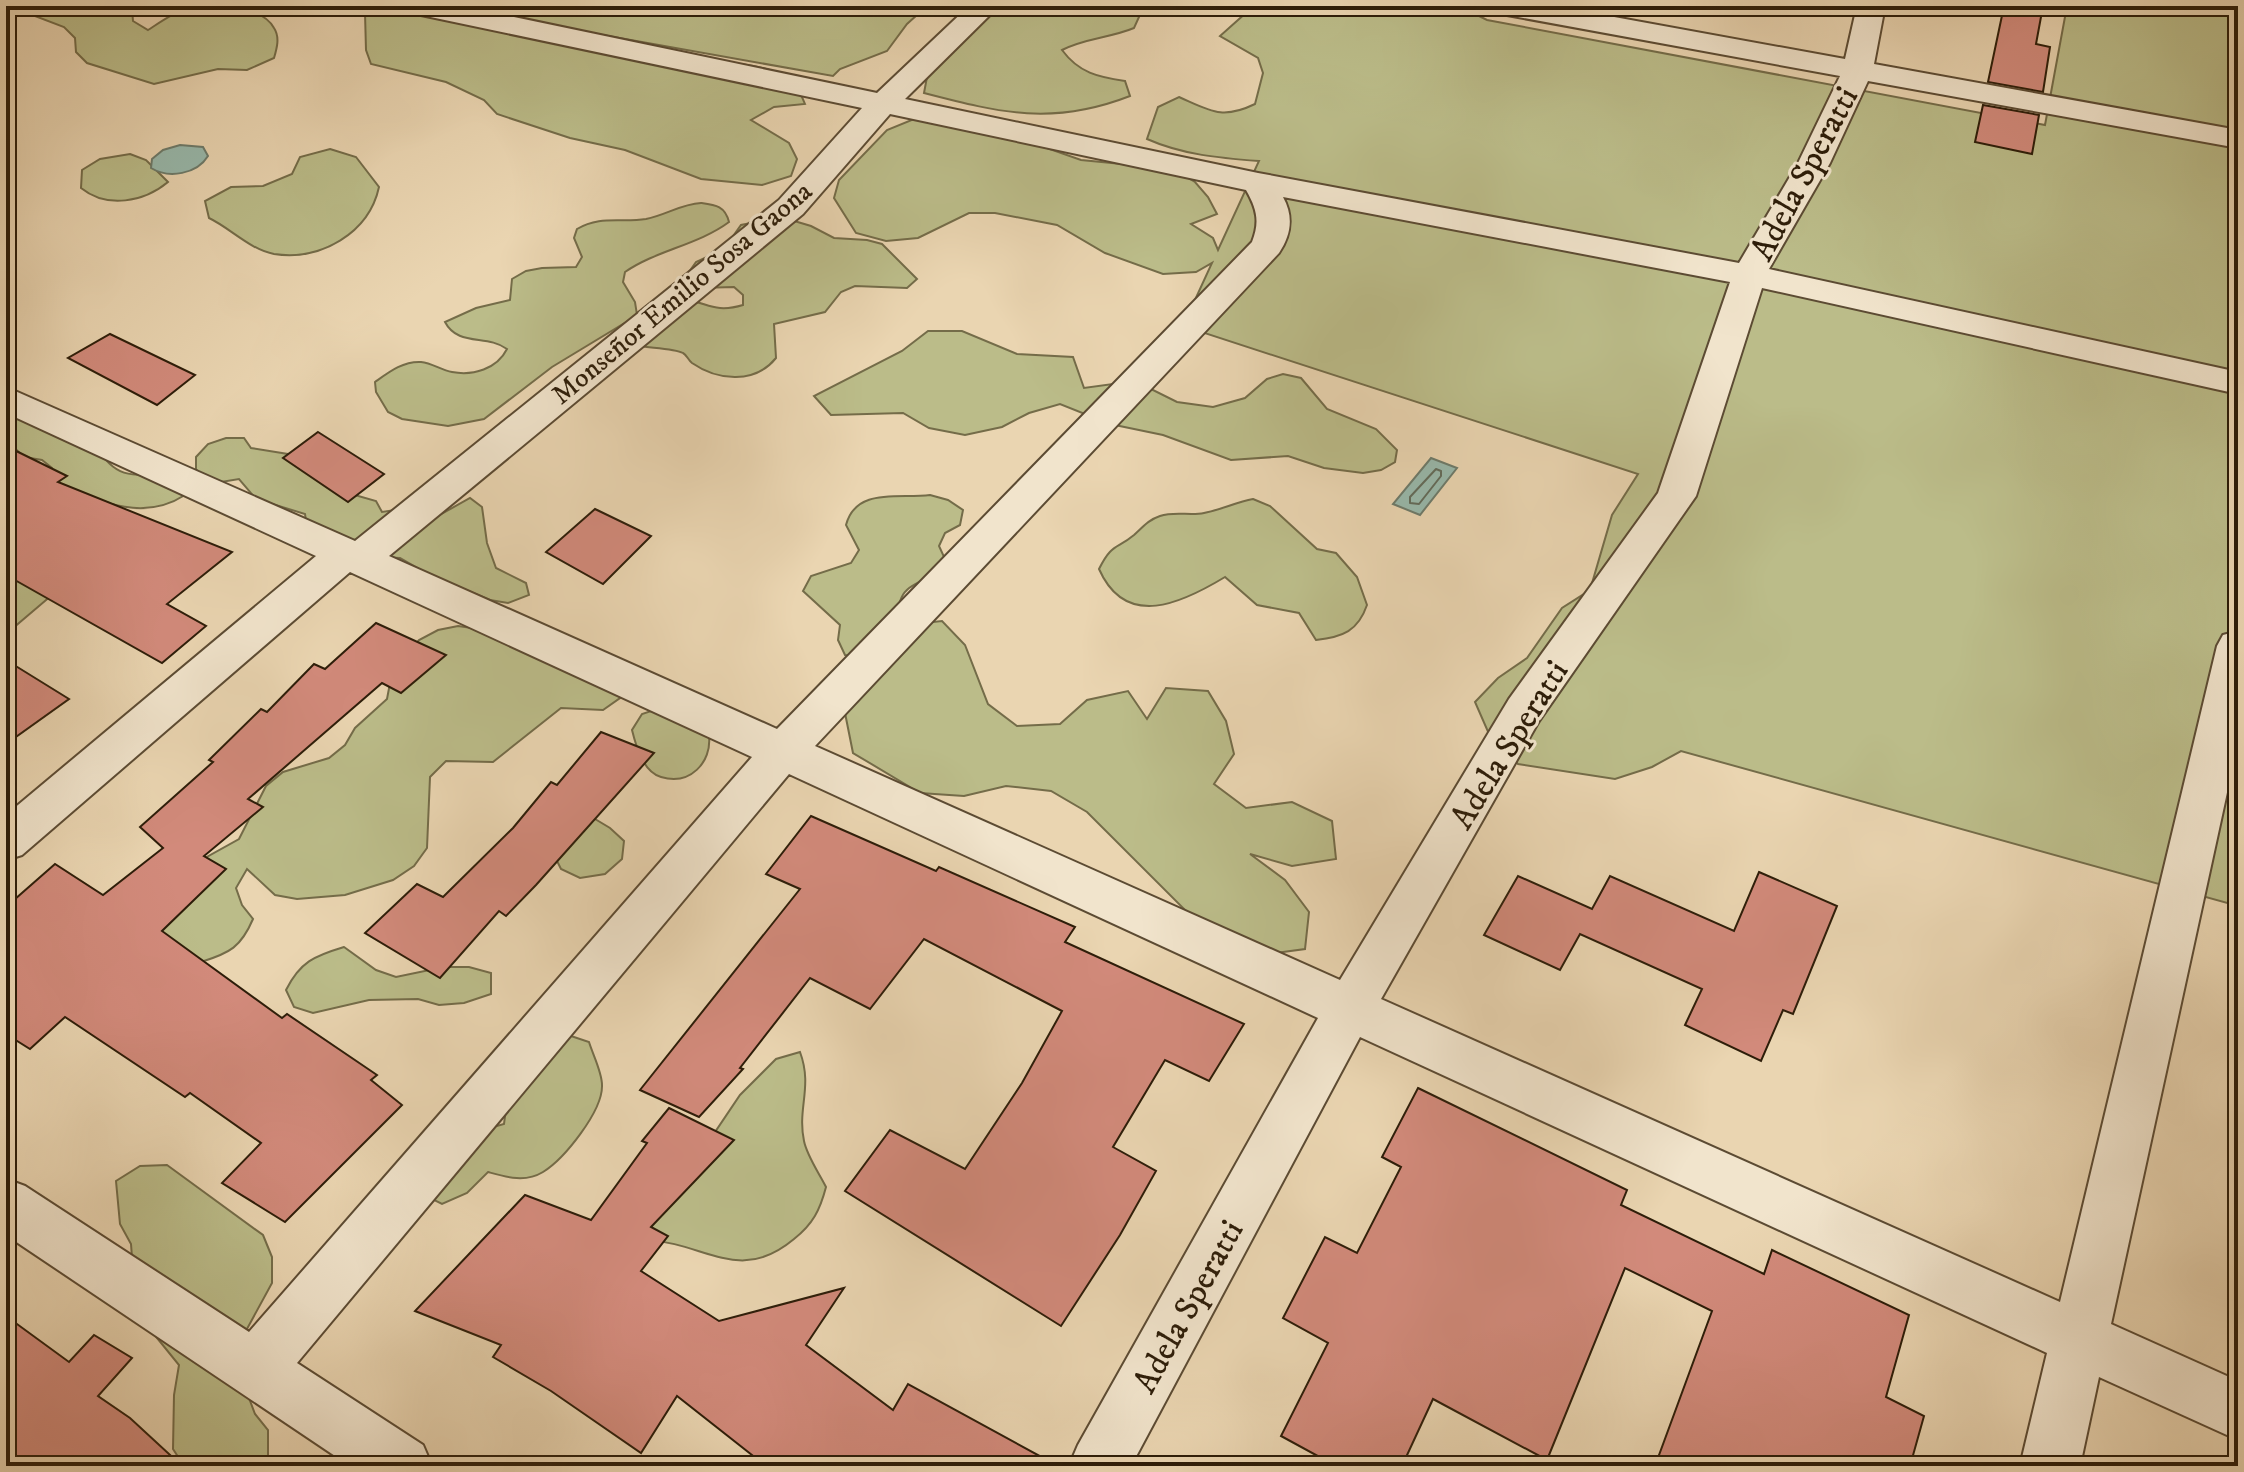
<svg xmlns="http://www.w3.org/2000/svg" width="2244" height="1472" font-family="'IM FELL DW Pica',serif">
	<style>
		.green { fill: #bbbc89; stroke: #746c49; stroke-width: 2 }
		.water { fill: #98b9ac; stroke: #6d7b6b; stroke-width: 2 }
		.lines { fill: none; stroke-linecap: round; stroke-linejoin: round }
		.shore { stroke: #626b5a; stroke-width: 2 }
		.building { fill: #d28a7b; stroke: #2d1d09; stroke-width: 2 }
		.minor-casing { stroke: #5c4b33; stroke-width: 4 }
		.minor { fill: #f1e4cc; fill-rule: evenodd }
		.labels { text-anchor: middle; stroke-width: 6; stroke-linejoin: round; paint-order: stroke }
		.far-street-label { font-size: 28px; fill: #2d1d09; stroke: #f1e4cc }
		.street-label { font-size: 34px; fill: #2d1d09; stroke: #f1e4cc }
	</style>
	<rect width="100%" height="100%" fill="#ead5b1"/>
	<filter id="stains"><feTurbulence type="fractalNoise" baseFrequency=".0025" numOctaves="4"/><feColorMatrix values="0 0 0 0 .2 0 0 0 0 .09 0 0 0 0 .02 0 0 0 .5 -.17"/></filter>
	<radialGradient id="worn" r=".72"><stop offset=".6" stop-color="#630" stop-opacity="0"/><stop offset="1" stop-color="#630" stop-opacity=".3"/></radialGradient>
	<g class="green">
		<path d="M31,6H127L132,9L133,21L148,30C162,21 176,11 192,7C214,1 262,6 274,28C280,37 277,48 274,58L247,70L218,69L154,84L87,63L76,52L75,38L64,27L27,13Z"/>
		<path d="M380,6H927L907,24L887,51L840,69L833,76L569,29C607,39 646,55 684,60C726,66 787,55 805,104L774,107L751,120L789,143L797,159L791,176L762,185L701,179L625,150L570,138L497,114L484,100L446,82L371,64L366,50L365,13Z"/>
		<path d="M988,6H1144L1134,28C1110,38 1085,38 1062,50C1079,73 1098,77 1125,81L1130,96C1053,126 1001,113 924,93L927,77Z"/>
		<path d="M1268,6L1465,9L1487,20L2045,125L2067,6H2238V906L1681,751L1652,767L1615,779L1518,764L1489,734L1475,702L1498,678L1527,658L1562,608L1590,590L1612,515L1638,474L1183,326L1212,263L1196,272L1163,274L1105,253L1057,225L995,213H969L918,238L886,241L856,233L834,198L839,180L887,130L914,119L1004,133L1081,160L1173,169L1195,182L1208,197L1217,214L1191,224L1213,238L1218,250L1259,161C1220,158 1183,155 1147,139L1158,107L1179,97C1211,111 1222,120 1255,104L1263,73L1258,58L1220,36L1247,12Z"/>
		<path d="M330,149L356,157L379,187C369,233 321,261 274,254C251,250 230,228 209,218L205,201L231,187L263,186L292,174L300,157Z"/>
		<path d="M130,154L146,160L168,182C144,202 107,209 81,188L82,170L100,159Z"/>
		<path d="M701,203C716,205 725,206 729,222C698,245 657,250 625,272L623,282L635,302L637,315C651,310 666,302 680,301C704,298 710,315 743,305V295L734,287L699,288L690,280L689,272L696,262L724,249L741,225L781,217L811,226L834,238L867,240L882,244L917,279L907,288L855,286L841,292L825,312L774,324L776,358C755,384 718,381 692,363C688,360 687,355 683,353C674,348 646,348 634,345L633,318L552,367L484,419L448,426L402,419L388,412L376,392L375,382C389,372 403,361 421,362C432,363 441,370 452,372C473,376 497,369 507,349C487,334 458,347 445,322L476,308L510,300L512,279L526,271L542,268L576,267L582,257L574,238L577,229C600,215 621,223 646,219C666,215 681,204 701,203Z"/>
		<path d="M928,331H962L1017,354L1073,357L1084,388L1135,381L1177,402L1213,407L1245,398L1267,379L1283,374L1301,378L1327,409L1376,429L1397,450L1395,462L1381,470L1363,473L1324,468L1288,456L1231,460L1163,435L1110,424L1060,404L1029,413L1002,427L965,435L929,428L903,413L831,415L814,396L902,351Z"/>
		<path d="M6,413L88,435C117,481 124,476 175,473L185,495C140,524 96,499 52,480V468L42,460L24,457L6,440Z"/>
		<path d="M226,438H244L251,448L288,454L302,461L327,487L376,501L382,512L402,509L436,517L470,498L482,507L487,543L496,568L526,583L529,595L508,603L490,600L428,574L400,558L361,556L307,527L305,514L256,499L239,479L221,482L203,479L196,469V457L208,444Z"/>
		<path d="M930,495L948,500L963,510L960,525L945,533L939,546L945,559L941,573C908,587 897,587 897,626L942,621L965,645L988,704L1017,726L1060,724L1087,700L1128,691L1147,719L1166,688L1208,691L1226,721L1234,754L1214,784L1246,808L1292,802L1332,821L1336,859L1292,866L1250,854L1285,880L1309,912L1305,949L1261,955L1213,938L1087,812L1051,791L1006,786L964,796L920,793L853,753L845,713L871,656L845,655L838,640L840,625L803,591L811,576L851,563L859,550L846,525C856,487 899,499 930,495Z"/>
		<path d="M1253,499L1270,506L1317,549L1336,553L1357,577L1367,605C1358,631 1343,637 1316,640L1299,613L1257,605L1225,577C1182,603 1126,630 1099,569C1112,543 1116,550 1134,535C1143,527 1148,520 1160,516C1175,511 1190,516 1204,513C1221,510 1236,502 1253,499Z"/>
		<path d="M6,570L52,595L6,634Z"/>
		<path d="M458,626L479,629L615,682L620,698L603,710L561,708L493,762L446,761L430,777L427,848L414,866L393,880L345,895L297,899L275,895L247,869L236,888L242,905L253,919C241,947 230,953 201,962L152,936L196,863L239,839L266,786L283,772L329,758L345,745L355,728L387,699L390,683L406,654L419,640L438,630Z"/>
		<path d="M663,707L709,736C712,762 690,786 661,777C643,772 636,746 632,730L642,714Z"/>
		<path d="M575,807L610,828L624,841L622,859L605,874L580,878L561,869L546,839Z"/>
		<path d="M344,947L376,970L396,977L444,967H469L491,973V994L464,1003L439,1005L418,999L369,1000L313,1013L294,1007L286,990C300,962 314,956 344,947Z"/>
		<path d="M568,1035L589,1042C593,1055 602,1072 602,1085C603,1111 564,1159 543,1172C525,1183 506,1177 488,1172L467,1193L442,1204L420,1193L479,1131L504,1124L510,1079Z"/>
		<path d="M800,1052C813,1087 797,1108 804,1141C807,1156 819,1173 826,1187C820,1210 813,1224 794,1239C739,1285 706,1243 647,1240L644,1195L713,1135L740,1095L776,1059Z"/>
		<path d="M167,1165L263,1235L272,1257V1283L242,1338L237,1366L255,1414L268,1430V1458L259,1466H184L173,1449L174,1395L179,1365L136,1312L131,1244L120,1224L116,1181L140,1166Z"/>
	</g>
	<g class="water">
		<path d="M180,145L203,147L208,156C197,174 169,179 151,168L152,159L163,150Z"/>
		<path d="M1431,458L1457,468L1420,515L1393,504Z"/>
	</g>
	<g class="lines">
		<path class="shore" d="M1436,469L1441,471V476L1419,504L1410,503V497Z"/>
	</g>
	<g class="building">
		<path d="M2004,6H2043L2036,44L2050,47L2043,92L1988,82Z"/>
		<path d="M1983,105L2039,115L2032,154L1975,142Z"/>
		<path d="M110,334L195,375L157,405L68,358Z"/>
		<path d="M318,432L384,474L348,502L283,458Z"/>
		<path d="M6,446L67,476L58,482L232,552L167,604L206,626L162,663L6,575Z"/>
		<path d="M595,509L651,536L603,584L546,552Z"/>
		<path d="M376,623L446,655L401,693L382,683L248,799L263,807L204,856L226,869L162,931L282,1018L287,1014L377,1075L371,1080L402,1105L285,1222L222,1183L261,1143L190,1093L185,1097L65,1017L30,1049L6,1034V907L55,864L103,895L163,848L140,827L213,762L209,760L261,709L267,712L314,664L325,669Z"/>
		<path d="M6,660L69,699L6,744Z"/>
		<path d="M601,732L654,753L536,885L506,916L499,911L440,978L365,933L417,884L443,897L513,828L551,782L557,785Z"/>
		<path d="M811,816L936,871L939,867L1075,927L1065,942L1244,1024L1209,1081L1165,1060L1113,1147L1156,1171L1120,1235L1061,1326L845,1191L890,1130L965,1169L1022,1083L1062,1011L924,939L870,1009L810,978L740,1068L743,1069L699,1117L640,1090L800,889L766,874Z"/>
		<path d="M1759,872L1837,906L1793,1014L1783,1010L1761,1061L1685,1025L1702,989L1580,934L1560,970L1484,935L1518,876L1592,909L1610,876L1734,931Z"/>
		<path d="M1418,1088L1627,1190L1621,1205L1764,1274L1772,1250L1909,1315L1886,1397L1924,1416L1910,1466H1655L1712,1311L1625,1268L1547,1460L1433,1399L1402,1466H1336L1281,1436L1328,1343L1283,1318L1325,1237L1357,1253L1401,1167L1382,1157Z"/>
		<path d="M669,1108L734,1140L651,1227L668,1236L641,1271L719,1321L844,1288L806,1345L893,1410L908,1384L1058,1466H766L677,1396L641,1453L551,1391L493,1357L501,1345L415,1311L525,1195L591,1220L647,1143L642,1141Z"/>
		<path d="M6,1316L69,1362L94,1335L132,1358L98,1396L130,1418L182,1466H6Z"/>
	</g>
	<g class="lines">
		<g class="minor-casing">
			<path id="minor" d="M407,6H462L877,93L969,6H999L905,99L1258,173L1739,263L1798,163L1840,76L1507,15L1497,12L1493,6H1554L1845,59L1857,6H1885L1874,64L2238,130V148L1868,81L1830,163L1769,269L2238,372V394L1762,288L1696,496L1539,721L1381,999L2060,1302L2217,646L2223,635L2238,631V742L2111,1324L2238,1381V1440L2099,1377L2080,1466H2020L2047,1353L1360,1037L1131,1466H1069L1078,1445L1318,1018L789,774L297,1363L423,1445L432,1466H350L6,1235V1179L25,1186L249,1332L752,757L350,572L22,855L6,860V815L316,556L6,413V387L355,541L779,200L862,108L421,15L411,12ZM890,114L1246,190C1257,209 1260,222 1252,242L777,729L389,556L803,214ZM1283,197L1730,282L1658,493L1509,699L1340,980L815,746L1279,253C1291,235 1294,217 1283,197Z"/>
		</g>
		<use href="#minor" class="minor"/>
	</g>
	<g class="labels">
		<g class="far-street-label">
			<text transform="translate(681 292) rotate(-40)" y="10">Monseñor Emilio Sosa Gaona</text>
		</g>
		<g class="street-label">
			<text transform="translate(1803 173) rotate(-62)" y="12">Adela Speratti</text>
			<text transform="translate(1508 744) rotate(-58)" y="12">Adela Speratti</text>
			<text transform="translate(1187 1306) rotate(-61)" y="12">Adela Speratti</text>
		</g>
	</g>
	<rect width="2244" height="1472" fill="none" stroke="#ead5b1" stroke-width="32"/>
	<rect x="8" y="8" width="2228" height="1456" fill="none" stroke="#2d1d09" stroke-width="4"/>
	<rect x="16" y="16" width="2212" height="1440" fill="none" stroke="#2d1d09" stroke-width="2"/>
	<rect width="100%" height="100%" filter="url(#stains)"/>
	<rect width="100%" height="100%" fill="url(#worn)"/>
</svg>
